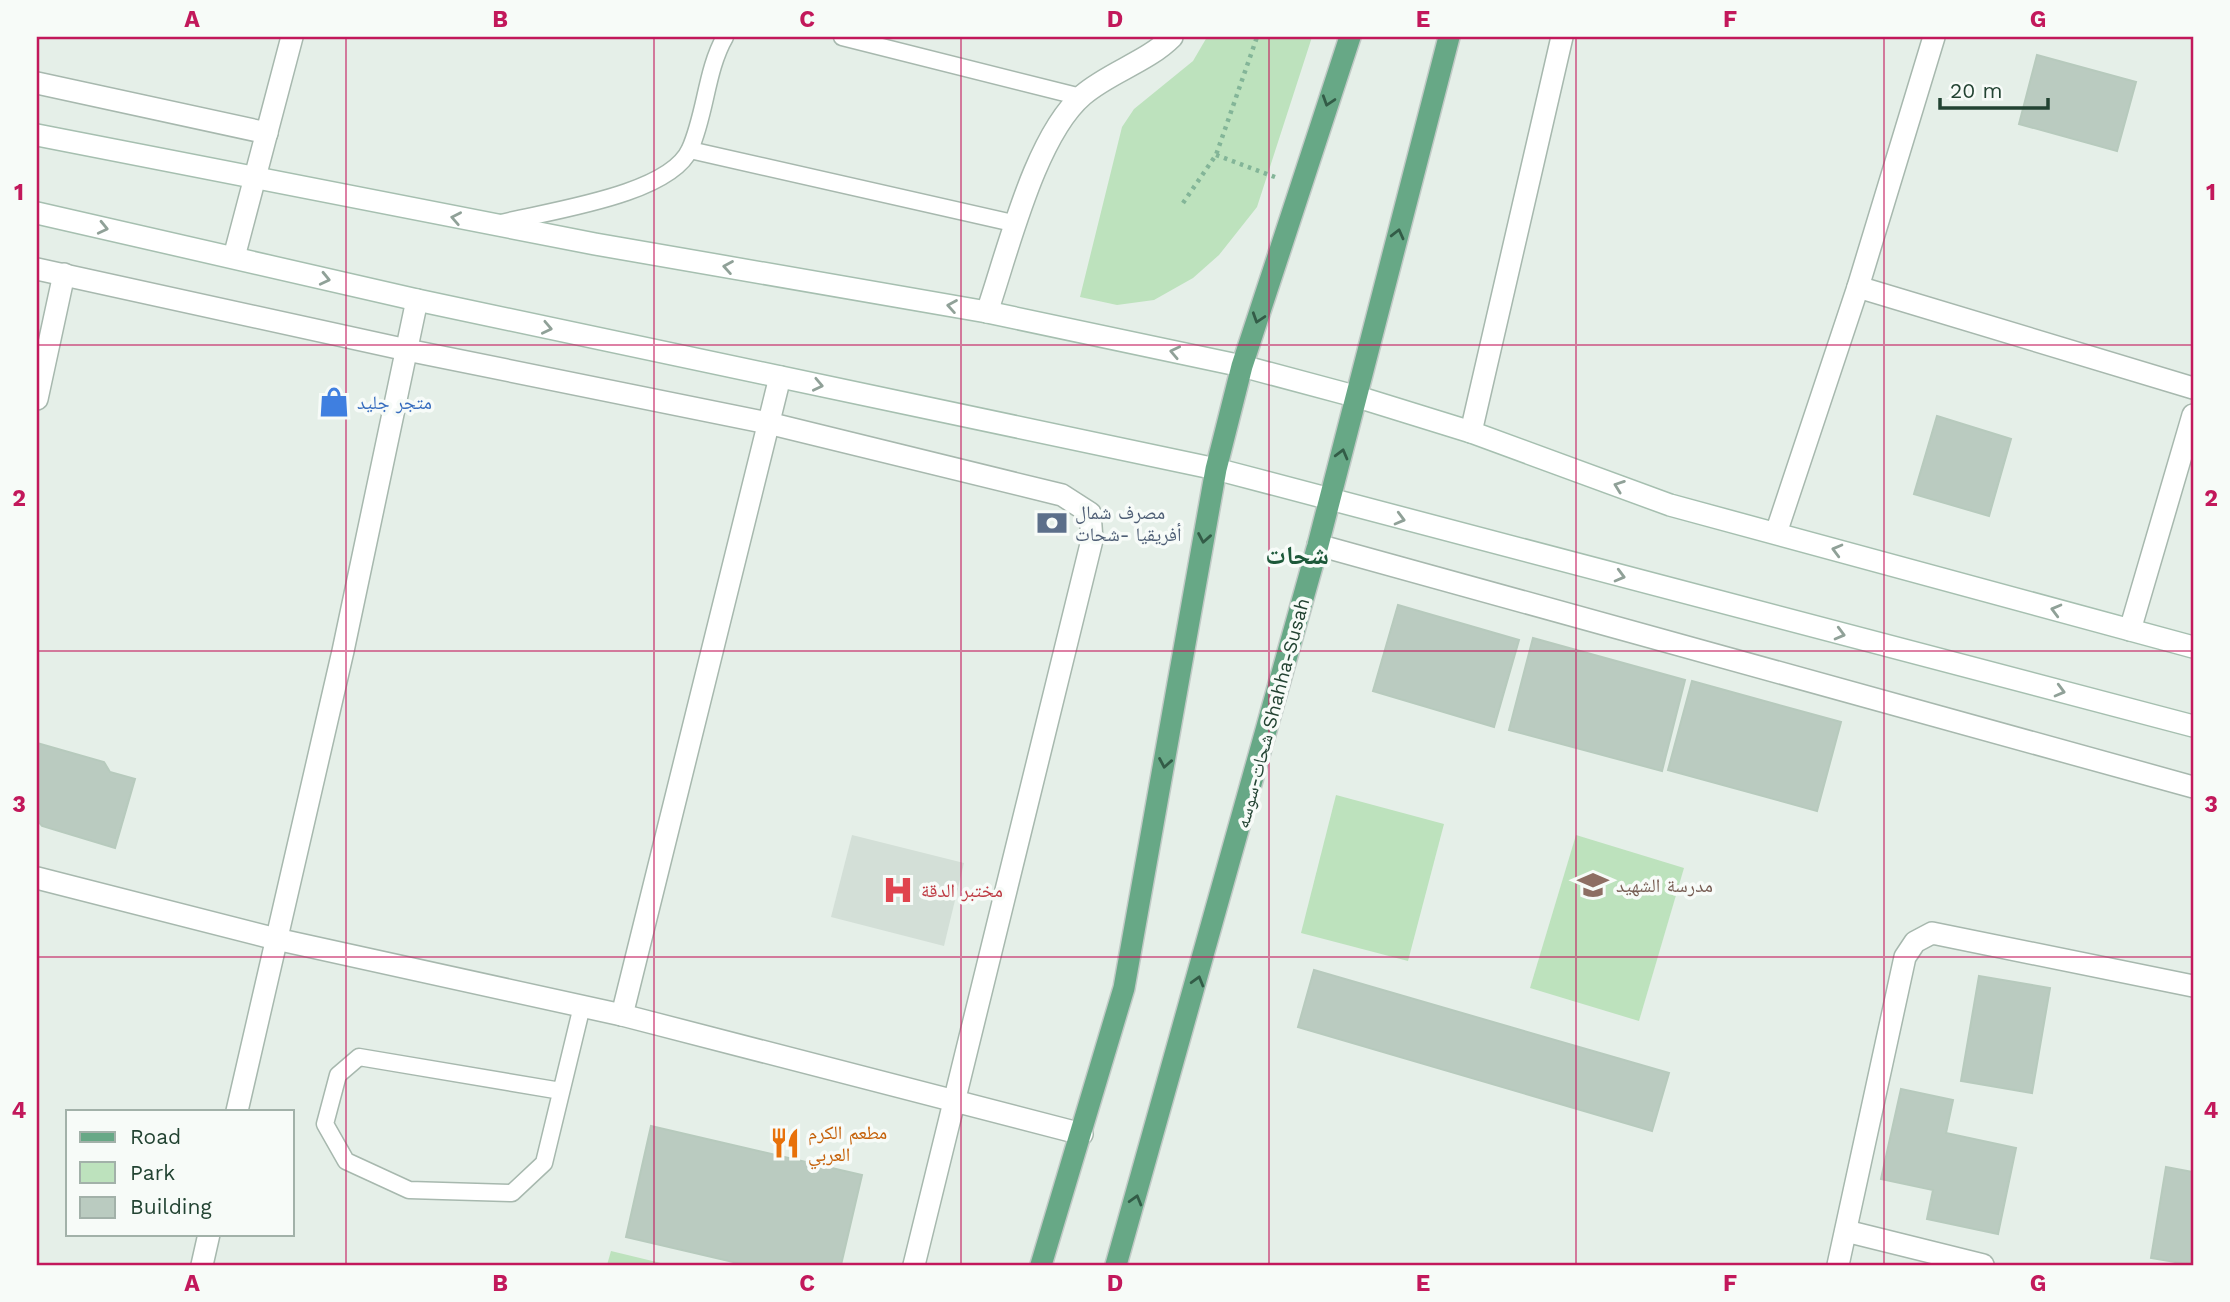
<svg xmlns="http://www.w3.org/2000/svg" width="2230" height="1302" font-family="'Work Sans','Noto Naskh Arabic',sans-serif">
	<style>
		.built { fill: #d3dfd7 }
		.green { fill: #bde2bd }
		.building { fill: #bacbc0; stroke: #b7cabd; stroke-width: 2 }
		.lines { fill: none; stroke-linecap: round; stroke-linejoin: round }
		.lane-casing { stroke: #a7b8ae; stroke-width: 19 }
		.street-casing { stroke: #a7b8ae; stroke-width: 24 }
		.secondary-casing { stroke: #a6bfb0; stroke-width: 24 }
		.primary-casing { stroke: #c1cac6; stroke-width: 24 }
		.path { stroke: #83b598; stroke-width: 4.5; stroke-dasharray: 3.5 5; stroke-linecap: butt }
		.lane { stroke: #fff; stroke-width: 16 }
		.street { stroke: #fff; stroke-width: 21 }
		.secondary { stroke: #fff; stroke-width: 21 }
		.primary { stroke: #67a886; stroke-width: 21 }
		.oneway { stroke: #335c47 }
		.oneway2 { stroke: #90a198 }
		.grid { fill: none; stroke: #c2185b; stroke-width: 2; stroke-opacity: 0.55 }
		.labels { text-anchor: middle; stroke-width: 7; stroke-linejoin: round; paint-order: stroke }
		.shop-label { font-size: 19px; fill: #366cbe; stroke: #f7fbf8; text-anchor: start }
		.service-label { font-size: 19px; fill: #4e5e75; stroke: #f7fbf8; text-anchor: start }
		.street-label { font-size: 19px; fill: #224332; stroke: #f7fbf8 }
		.education-label { font-size: 19px; fill: #785e54; stroke: #f7fbf8; text-anchor: start }
		.health-label { font-size: 19px; fill: #be3a42; stroke: #f7fbf8; text-anchor: start }
		.food-label { font-size: 19px; fill: #c56008; stroke: #f7fbf8; text-anchor: start }
		.district-label { font-size: 26px; font-weight: bold; fill: #1c5839; stroke: #f7fbf8 }
		.neatline { fill: none; stroke: #c2185b; stroke-width: 2.5 }
		.grid-label { font-size: 23px; text-anchor: middle; font-weight: bold; fill: #c2185b }
	</style>
	<rect width="100%" height="100%" fill="#e5efe8"/>
	<path class="built" d="M852,835L964,863L944,946L831,917Z"/>
	<g class="green">
		<path d="M1207,37H1312L1257,207L1219,255L1193,278L1154,300L1117,305L1080,297L1122,127L1134,109L1193,61Z"/>
		<path d="M1336,795L1444,824L1408,961L1301,933Z"/>
		<path d="M1576,835L1684,868L1639,1021L1530,988Z"/>
		<path d="M611,1251L669,1265H607Z"/>
	</g>
	<g class="building">
		<path d="M2037,55L2136,82L2117,151L2019,124Z"/>
		<path d="M1937,416L2011,439L1989,516L1914,494Z"/>
		<path d="M1398,605L1519,640L1494,727L1373,691Z"/>
		<path d="M1533,638L1685,680L1662,771L1509,730Z"/>
		<path d="M1692,681L1841,722L1817,811L1668,770Z"/>
		<path d="M37,743L104,762L110,772L135,779L115,848L42,826L37,820Z"/>
		<path d="M1314,970L1669,1073L1652,1131L1298,1027Z"/>
		<path d="M1979,976L2050,988L2032,1093L1961,1081Z"/>
		<path d="M1901,1089L1953,1100L1946,1133L2016,1148L1998,1234L1927,1219L1933,1190L1881,1179Z"/>
		<path d="M651,1126L862,1175L841,1265H746L626,1237Z"/>
		<path d="M2166,1167L2193,1172V1265L2151,1258Z"/>
	</g>
	<g class="lines">
		<g class="lane-casing">
			<g id="lane">
				<path d="M842,37L1081,97"/>
				<path d="M690,150L1017,224"/>
				<path d="M501,223C548,211 670,195 690,149C706,113 706,70 725,37"/>
				<path d="M561,1091L359,1057L338,1075L325,1124L346,1161L409,1190L512,1193L544,1163L582,1006"/>
			</g>
		</g>
		<g class="street-casing">
			<g id="street">
				<path d="M37,83L267,133"/>
				<path d="M234,257L292,37"/>
				<path d="M37,269L407,350L768,423L1062,495L1090,513L1092,540L914,1265"/>
				<path d="M1858,287L2193,388"/>
				<path d="M987,312C1008,251 1035,136 1083,95C1110,72 1147,62 1172,37"/>
				<path d="M37,399L64,274"/>
				<path d="M1471,432L1562,37"/>
				<path d="M1776,533L1858,287L1934,37"/>
				<path d="M1318,545L2193,787"/>
				<path d="M2130,630L2193,415"/>
				<path d="M37,878L276,939L622,1015L1082,1134"/>
				<path d="M622,1015L780,377"/>
				<path d="M237,1111L343,651L417,300"/>
				<path d="M1846,1231L1983,1265"/>
				<path d="M202,1265L209,1234"/>
				<path d="M1838,1265L1905,957L1915,942L1932,933L2193,986"/>
			</g>
		</g>
		<g class="secondary-casing">
			<g id="secondary">
				<path d="M37,135L595,244L987,312L1242,366L1358,397L1471,432L1670,505L2193,647"/>
				<path d="M37,213L417,300L1216,469L2193,726"/>
			</g>
		</g>
		<g class="primary-casing">
			<g id="primary">
				<path d="M1041,1265L1124,988L1216,469L1242,366L1350,37"/>
				<path d="M1116,1265L1318,545L1449,37"/>
			</g>
		</g>
		<g class="path">
			<path d="M1216,155L1275,177"/>
			<path d="M1183,203L1216,155L1257,37"/>
		</g>
		<use href="#lane" class="lane"/>
		<use href="#street" class="street"/>
		<use href="#secondary" class="secondary"/>
		<use href="#primary" class="primary"/>
	</g>
	<defs><path id="oneway-chevron" d="M-2-3.5L2.5 0L-2 3.5" fill="none" stroke-width="1.6" stroke-linecap="round" stroke-linejoin="round" transform="scale(1.75)"/></defs>
	<g class="oneway">
		<use href="#oneway-chevron" transform="translate(1328 101) rotate(108)"/>
		<use href="#oneway-chevron" transform="translate(1398 234) rotate(-76)"/>
		<use href="#oneway-chevron" transform="translate(1258 318) rotate(108)"/>
		<use href="#oneway-chevron" transform="translate(1342 454) rotate(-75)"/>
		<use href="#oneway-chevron" transform="translate(1204 538) rotate(100)"/>
		<use href="#oneway-chevron" transform="translate(1165 763) rotate(100)"/>
		<use href="#oneway-chevron" transform="translate(1198 981) rotate(-74)"/>
		<use href="#oneway-chevron" transform="translate(1136 1200) rotate(-74)"/>
	</g>
	<g class="oneway2">
		<use href="#oneway-chevron" transform="translate(456 218) rotate(-169)"/>
		<use href="#oneway-chevron" transform="translate(103 228) rotate(13)"/>
		<use href="#oneway-chevron" transform="translate(728 267) rotate(-170)"/>
		<use href="#oneway-chevron" transform="translate(325 279) rotate(13)"/>
		<use href="#oneway-chevron" transform="translate(952 306) rotate(-170)"/>
		<use href="#oneway-chevron" transform="translate(547 328) rotate(12)"/>
		<use href="#oneway-chevron" transform="translate(1175 352) rotate(-168)"/>
		<use href="#oneway-chevron" transform="translate(818 385) rotate(12)"/>
		<use href="#oneway-chevron" transform="translate(1619 486) rotate(-160)"/>
		<use href="#oneway-chevron" transform="translate(1400 519) rotate(15)"/>
		<use href="#oneway-chevron" transform="translate(1837 550) rotate(-165)"/>
		<use href="#oneway-chevron" transform="translate(1620 576) rotate(15)"/>
		<use href="#oneway-chevron" transform="translate(2056 610) rotate(-165)"/>
		<use href="#oneway-chevron" transform="translate(1840 634) rotate(15)"/>
		<use href="#oneway-chevron" transform="translate(2060 691) rotate(15)"/>
	</g>
	<path class="grid" d="M346,37V1265M654,37V1265M961,37V1265M1269,37V1265M1576,37V1265M1884,37V1265M37,345H2193M37,651H2193M37,957H2193"/>
	<defs>
		<g id="shop-bare" transform="scale(2.415)"><path d="M-5-2.5h2.3a2.7 3.5 0 0 1 5.4 0H5L5.5 6h-11ZM-1.5-2.5h3a1.5 2.3 0 0 0-3 0Z" fill="#3f7fe0" stroke="#f7fbf8" stroke-width="2.5" paint-order="stroke"/></g>
		<g id="bank-bare" transform="scale(2.415)"><path d="M-6-4H6V4H-6ZM0-2.3a2.3 2.3 0 1 0 0 4.6a2.3 2.3 0 1 0 0-4.6Z" fill="#5c6f8a" stroke="#f7fbf8" stroke-width="2.5" paint-order="stroke"/></g>
		<g id="school-bare" transform="scale(2.415)"><path d="M0-5L7-2L0 1L-7-2ZM-4 1L0 2.5L4 1V4Q0 6-4 4Z" fill="#8d6e63" stroke="#f7fbf8" stroke-width="2.5" paint-order="stroke"/></g>
		<g id="hospital-bare" transform="scale(2.415)"><path d="M-5-5h3v3.5h4V-5h3V5h-3V1.5h-4V5h-3Z" fill="#e0444e" stroke="#f7fbf8" stroke-width="2.5" paint-order="stroke"/></g>
		<g id="restaurant-bare" transform="scale(2.415)"><path d="M-5-6h1v4h1v-4h1v4h1v-4h1v5L-1.5 .5V6h-2V.5L-5-1ZM5-6V6H3V1.5H1.5Q1.5-4 5-6Z" fill="#e8710a" stroke="#f7fbf8" stroke-width="2.5" paint-order="stroke"/></g>
	</defs>
	<g fill-rule="evenodd">
		<use href="#shop-bare" x="334" y="402"/>
		<use href="#bank-bare" x="1052" y="523"/>
		<use href="#school-bare" x="1593" y="885"/>
		<use href="#hospital-bare" x="898" y="890"/>
		<use href="#restaurant-bare" x="785" y="1143"/>
	</g>
	<g class="labels">
		<g class="shop-label">
			<text x="357" y="409">متجر جليد</text>
		</g>
		<g class="service-label">
			<text x="1075" y="519">مصرف شمال<tspan x="1075" dy="22">أفريقيا -شحات</tspan></text>
		</g>
		<g class="street-label">
			<text transform="translate(1272 713) rotate(-75)" y="7">شحات-سوسه Shahha-Susah</text>
		</g>
		<g class="education-label">
			<text x="1616" y="892">مدرسة الشهيد</text>
		</g>
		<g class="health-label">
			<text x="921" y="897">مختبر الدقة</text>
		</g>
		<g class="food-label">
			<text x="808" y="1139">مطعم الكرم<tspan x="808" dy="22">العربي</tspan></text>
		</g>
		<g class="district-label">
			<text x="1297" y="564">شحات</text>
		</g>
	</g>
	<rect width="2230" height="1302" fill="none" stroke="#f7fbf8" stroke-width="77"/>
	<rect x="66" y="1110" width="228" height="126" fill="#f7fbf8" stroke="#a2b1a9" stroke-width="2"/>
	<rect x="80" y="1132" width="35" height="10" fill="#67a886" stroke="#a2b1a9" stroke-width="2"/>
	<text x="130" y="1144" font-size="21" fill="#224332">Road</text>
	<rect x="80" y="1162" width="35" height="21" fill="#bde2bd" stroke="#a2b1a9" stroke-width="2"/>
	<text x="130" y="1180" font-size="21" fill="#224332">Park</text>
	<rect x="80" y="1197" width="35" height="21" fill="#bacbc0" stroke="#a2b1a9" stroke-width="2"/>
	<text x="130" y="1214" font-size="21" fill="#224332">Building</text>
	<path d="M1940 98v10h108v-10" fill="none" stroke="#224332" stroke-width="3.5"/>
	<text x="1950" y="98" font-size="21" fill="#224332" stroke="#f7fbf8" stroke-width="5" paint-order="stroke">20 m</text>
	<rect x="38" y="38" width="2154" height="1226" class="neatline"/>
	<g class="grid-label">
		<text x="192" y="27">A</text>
		<text x="500" y="27">B</text>
		<text x="807" y="27">C</text>
		<text x="1115" y="27">D</text>
		<text x="1423" y="27">E</text>
		<text x="1730" y="27">F</text>
		<text x="2038" y="27">G</text>
		<text x="19" y="200">1</text>
		<text x="2211" y="200">1</text>
		<text x="19" y="506">2</text>
		<text x="2211" y="506">2</text>
		<text x="19" y="812">3</text>
		<text x="2211" y="812">3</text>
		<text x="19" y="1118">4</text>
		<text x="2211" y="1118">4</text>
		<text x="192" y="1291">A</text>
		<text x="500" y="1291">B</text>
		<text x="807" y="1291">C</text>
		<text x="1115" y="1291">D</text>
		<text x="1423" y="1291">E</text>
		<text x="1730" y="1291">F</text>
		<text x="2038" y="1291">G</text>
	</g>
</svg>
